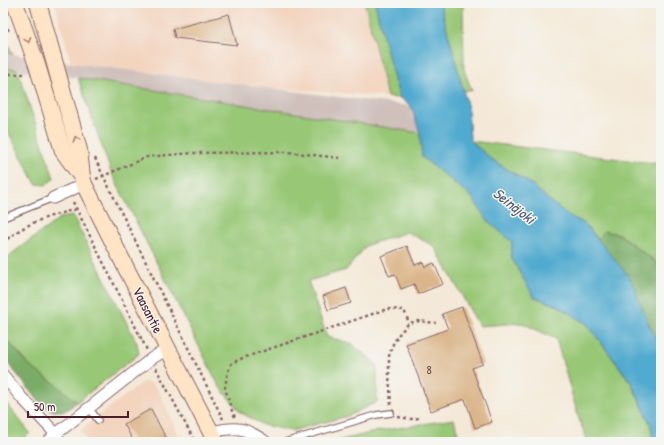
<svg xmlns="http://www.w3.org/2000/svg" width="664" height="445" font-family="'Patrick Hand',sans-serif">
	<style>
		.built { fill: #f3d4bf }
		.industrial { fill: #cfc0bb }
		.green { fill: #98c776; stroke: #717350 }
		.forest { fill: #7aac67; stroke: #626649 }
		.water { fill: #51aacf; stroke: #4e647d }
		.building { fill: #dbb68a }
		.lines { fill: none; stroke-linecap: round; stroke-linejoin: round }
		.lane-casing { stroke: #866668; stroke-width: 8 }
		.street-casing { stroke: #866668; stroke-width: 13 }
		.secondary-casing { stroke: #866668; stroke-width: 18 }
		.path { stroke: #866668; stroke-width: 2.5; stroke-dasharray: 3 3; stroke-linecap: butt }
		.lane { stroke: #fff; stroke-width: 5.5 }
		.street { stroke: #fff; stroke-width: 11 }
		.secondary { stroke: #ffe4c6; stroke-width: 16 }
		.oneway { stroke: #a48278 }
		.labels { text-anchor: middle; stroke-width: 3; stroke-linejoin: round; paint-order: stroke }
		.number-label { font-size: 12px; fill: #6e4543 }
		.street-label { font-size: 14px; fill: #4a1f2b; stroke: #f6f6f2 }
		.water-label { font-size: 15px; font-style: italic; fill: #4d576d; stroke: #f6f6f2 }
	</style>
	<rect width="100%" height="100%" fill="#f6f6f2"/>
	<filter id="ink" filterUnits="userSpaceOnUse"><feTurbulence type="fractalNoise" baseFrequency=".025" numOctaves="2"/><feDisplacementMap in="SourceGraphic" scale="8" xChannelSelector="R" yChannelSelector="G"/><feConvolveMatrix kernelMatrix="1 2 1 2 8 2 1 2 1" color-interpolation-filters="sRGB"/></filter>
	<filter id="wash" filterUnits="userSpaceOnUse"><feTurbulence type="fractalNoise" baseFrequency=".012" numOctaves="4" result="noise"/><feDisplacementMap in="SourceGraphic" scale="16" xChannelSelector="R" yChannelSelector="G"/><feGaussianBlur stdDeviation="0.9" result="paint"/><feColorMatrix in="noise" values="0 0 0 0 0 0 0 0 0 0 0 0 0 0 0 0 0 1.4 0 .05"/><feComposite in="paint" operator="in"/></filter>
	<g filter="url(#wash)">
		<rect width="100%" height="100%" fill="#f4e9d8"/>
		<g class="built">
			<path d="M55,3H365L387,97L262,87L71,63Z"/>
			<path d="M143,382L151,383L159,391L181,442H87L80,430Z"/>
		</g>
		<path class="industrial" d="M3,53L71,63L411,106L420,133L78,78L3,68Z"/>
		<g class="green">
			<path d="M365,3H375L394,79L400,98L387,97Z"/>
			<path d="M440,3H463L464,70L472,91L463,90Z"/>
			<path d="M3,38L8,44L13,54L3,53Z"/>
			<path d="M3,68L17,69L54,178L46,185L36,184L3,122Z"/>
			<path d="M78,78L420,133L422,157L472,197L487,220L512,242L534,296L558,306L587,324L631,383L651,425L653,442H588L579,419L556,339L522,323L479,326L434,246L407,232L367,245L346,270L308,281L327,337L351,343L377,365V402L348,416L291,431L263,425L240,412L219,386L111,172Z"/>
			<path d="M471,141L661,164V266L619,234L604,232L598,239L585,224L568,215L550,201L531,184L491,159Z"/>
			<path d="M73,216L137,343L139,354L77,402L55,384L32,368L3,336V260L60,218Z"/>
			<path d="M3,399L30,433L20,442H3Z"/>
			<path d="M454,419L460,442H333L379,431Z"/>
		</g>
		<g class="forest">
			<path d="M604,231L619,234L661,266V348L649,325L598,239Z"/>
			<path d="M3,336L32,368L57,385L77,402L65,411H53L42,405L3,357Z"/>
		</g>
		<path class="water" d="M375,3H440L468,108L470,137L471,141L491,159L531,184L550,201L568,215L585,224L630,278L649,325L661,348V442H653L651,425L631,382L587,324L558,306L534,297L511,257L512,242L487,220L472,197L422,157L420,133L411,106L400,98L394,79Z"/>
		<g id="blocks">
			<g class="building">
				<path d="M229,14L237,45L175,38L173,29Z"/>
				<path d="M407,246L415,265L423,262L425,267L434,263L443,284L418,294L414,284L401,289L395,274L389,276L381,256Z"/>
				<path d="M346,288L351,303L328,310L323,296Z"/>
				<path d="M462,307L483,364L472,368L492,422L475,428L465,399L431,411L406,344L448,329L442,314Z"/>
				<path d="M151,409L168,442H134L124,424Z"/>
			</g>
		</g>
	</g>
	<g filter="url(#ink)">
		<use href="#blocks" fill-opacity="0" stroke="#866668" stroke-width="1"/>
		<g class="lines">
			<g class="lane-casing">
				<g id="lane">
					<path d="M3,218L53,198"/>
					<path d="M89,408L98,420"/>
					<path d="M285,442L376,415L391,413"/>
				</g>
			</g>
			<g class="street-casing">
				<g id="street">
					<path d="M53,198L84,184"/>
					<path d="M3,375L21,397L56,434"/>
					<path d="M211,432C237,426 244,427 266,442"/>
					<path d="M48,442L56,434L151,359L167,349"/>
				</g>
			</g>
			<g class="secondary-casing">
				<g id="secondary">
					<path d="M15,3L37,65L63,151L81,176"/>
					<path d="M38,3L79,150L82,177L84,184L126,268L216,442"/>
				</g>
			</g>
			<g class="path">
				<path d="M3,17L7,28L9,31"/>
				<path d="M3,74H26"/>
				<path d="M95,158L99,167L223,419"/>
				<path d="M96,179L147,157L192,153L288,152L339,158"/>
				<path d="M73,202L147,350"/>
				<path d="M3,243C24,223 49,216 77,209"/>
				<path d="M156,368L195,442"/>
				<path d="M391,405L389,374V356L393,344L399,334L409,323L418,321L436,323"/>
				<path d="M235,417L232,411L225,388L227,375L231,364L240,359L387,309L404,310L409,323"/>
				<path d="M398,417L411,419L419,418"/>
			</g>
			<use href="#lane" class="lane"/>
			<use href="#street" class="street"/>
			<use href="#secondary" class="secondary"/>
		</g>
		<defs><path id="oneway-chevron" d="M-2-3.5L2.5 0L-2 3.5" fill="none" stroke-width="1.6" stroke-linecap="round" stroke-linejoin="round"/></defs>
		<g class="oneway">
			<use href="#oneway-chevron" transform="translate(28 40) rotate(70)"/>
			<use href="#oneway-chevron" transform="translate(76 139) rotate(-106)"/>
		</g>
	</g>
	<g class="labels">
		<g class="number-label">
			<text x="429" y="374">8</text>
		</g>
		<g class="street-label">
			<text transform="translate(148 310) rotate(63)" y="5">Vaasantie</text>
		</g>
		<g class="water-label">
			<text transform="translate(514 206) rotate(38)" y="5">Seinäjoki</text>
		</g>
	</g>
	<rect width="664" height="445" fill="none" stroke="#f6f6f2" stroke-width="16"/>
	<path d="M28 411v6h100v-6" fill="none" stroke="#4a1f2b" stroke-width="2"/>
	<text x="34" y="411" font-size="12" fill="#4a1f2b" stroke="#f6f6f2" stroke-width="3" paint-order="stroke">50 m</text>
</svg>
